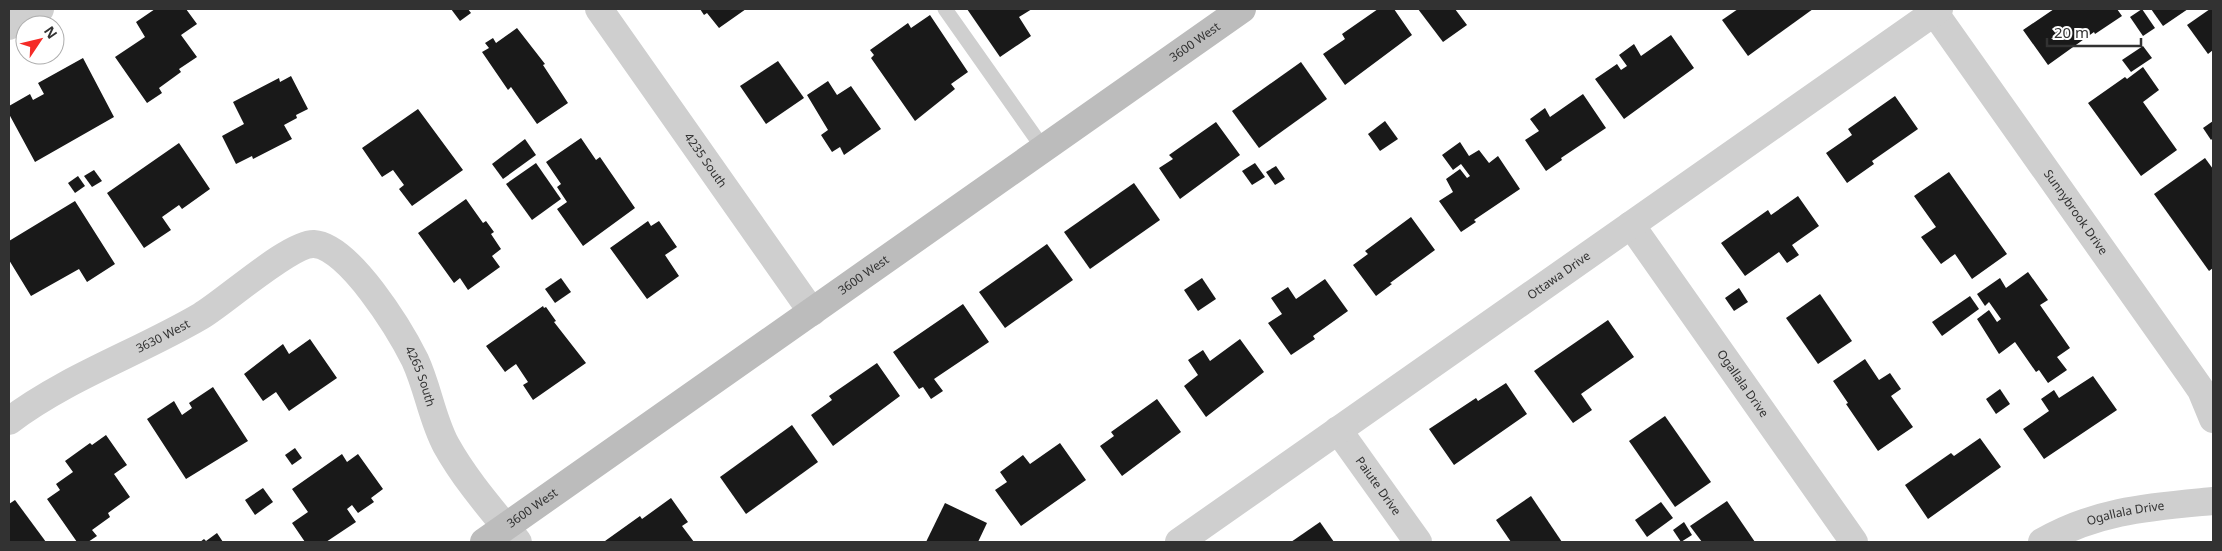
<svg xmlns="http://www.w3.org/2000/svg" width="2222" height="551" font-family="'Noto Sans',sans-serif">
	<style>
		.building { fill: #191919 }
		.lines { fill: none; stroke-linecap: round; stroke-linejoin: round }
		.lane { stroke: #cfcfcf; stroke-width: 15 }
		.street { stroke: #cfcfcf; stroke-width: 28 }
		.secondary { stroke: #bcbcbc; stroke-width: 28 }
		.labels { text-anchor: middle; stroke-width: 5; stroke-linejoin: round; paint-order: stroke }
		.street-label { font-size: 12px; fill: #323232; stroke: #fff }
	</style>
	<rect width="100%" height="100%" fill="#fff"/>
	<g class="building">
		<path d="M155,9H186L197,24L181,35L197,57L179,69L181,72L159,88L162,93L147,103L115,57L145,37L136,22Z"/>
		<path d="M451,9H468L471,13L460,21Z"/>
		<path d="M700,9H746L719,28L707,13L704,15Z"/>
		<path d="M967,9H1032L1019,17L1031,36L1000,57Z"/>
		<path d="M1378,9H1394L1412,35L1345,85L1323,54L1345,39L1342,34Z"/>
		<path d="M1418,9H1455L1467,25L1443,42Z"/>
		<path d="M1738,9H1813L1748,56L1722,20Z"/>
		<path d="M2054,9H2117L2122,16L2095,34L2094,32L2048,65L2023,30Z"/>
		<path d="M2142,9L2155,28L2143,36L2130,17Z"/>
		<path d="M2151,9H2188L2163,26Z"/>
		<path d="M2210,9H2213V50L2208,54L2187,25Z"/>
		<path d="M930,15L968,72L951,84L955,89L915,121L871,58L874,55L870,50L908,23L911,28Z"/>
		<path d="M517,28L545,64L543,65L568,103L537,124L511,87L508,90L482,52L489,48L485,43L493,38L496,43Z"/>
		<path d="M1671,35L1694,68L1624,119L1595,79L1617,64L1621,70L1627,66L1619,55L1634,44L1641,56Z"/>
		<path d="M2143,46L2152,58L2131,72L2122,60Z"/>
		<path d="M83,58L114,117L35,162L9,114V106L30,94L33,100L44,94L38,83Z"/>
		<path d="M778,61L804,98L766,124L740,86Z"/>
		<path d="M1301,62L1327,99L1259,148L1232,111Z"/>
		<path d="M2143,67L2159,90L2143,102L2177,150L2141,176L2088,103L2125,77L2127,79Z"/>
		<path d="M291,76L308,109L296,115L297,118L284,125L292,139L253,159L252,156L236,164L222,136L244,124L233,102L279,78L280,82Z"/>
		<path d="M828,81L837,95L851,86L881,129L844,155L840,147L832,152L821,135L828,130L807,95Z"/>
		<path d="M1583,94L1606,128L1561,158L1562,160L1546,171L1525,140L1539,131L1530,119L1545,108L1550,117Z"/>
		<path d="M1895,96L1918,129L1872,161L1874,164L1847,183L1826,153L1852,135L1848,129Z"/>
		<path d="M418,109L463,170L412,206L399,189L404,185L393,170L382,177L362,148Z"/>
		<path d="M1385,121L1398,139L1380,151L1368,134Z"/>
		<path d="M2213,121V138L2211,140L2203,128Z"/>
		<path d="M1216,122L1240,155L1180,199L1159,168L1173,159L1169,155Z"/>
		<path d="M581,138L596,160L600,157L635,208L583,246L557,209L567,202L557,187L561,184L546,162Z"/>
		<path d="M525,139L536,155L503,179L492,164Z"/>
		<path d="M1460,142L1469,156L1479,150L1489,163L1498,156L1520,189L1474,220L1476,222L1461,232L1439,201L1453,192L1446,179L1460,169L1467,178L1470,176L1461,164L1453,170L1442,155Z"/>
		<path d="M179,143L210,189L182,209L179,205L162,217L171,230L144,248L107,193Z"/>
		<path d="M2205,158L2213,169V268L2209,271L2154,194Z"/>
		<path d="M536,163L561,199L532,220L506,184Z"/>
		<path d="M1255,163L1265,177L1252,185L1242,171Z"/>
		<path d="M1276,166L1285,179L1275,185L1266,172Z"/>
		<path d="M94,170L102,181L92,187L84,176Z"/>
		<path d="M1949,172L2007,254L1972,279L1955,254L1941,264L1921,237L1936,227L1914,196Z"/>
		<path d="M78,176L85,186L75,193L68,183Z"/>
		<path d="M1134,183L1160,220L1090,269L1064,232Z"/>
		<path d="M1798,196L1819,226L1792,245L1799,255L1787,263L1779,252L1745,276L1721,243L1768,210L1771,215Z"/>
		<path d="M466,199L483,223L486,221L494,232L491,234L501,249L492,256L500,267L468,290L460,278L454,283L418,233Z"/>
		<path d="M75,201L115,264L87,282L79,269L31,296L9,260V241Z"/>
		<path d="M1411,217L1435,250L1390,283L1392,284L1376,296L1353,265L1368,254L1365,251Z"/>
		<path d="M648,221L651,226L659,221L677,247L665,255L679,276L647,299L610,248Z"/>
		<path d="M1047,244L1073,280L1005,328L979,292Z"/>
		<path d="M2028,272L2048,300L2040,305L2070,348L2057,357L2067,370L2048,383L2039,370L2036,372L2015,342L1999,354L1977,319L1989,310L1997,322L2001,319L1989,302L1985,306L1977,294L2000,278L2006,288Z"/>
		<path d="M561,278L571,292L555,303L545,289Z"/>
		<path d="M1202,278L1216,299L1198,311L1184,290Z"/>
		<path d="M1325,279L1348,311L1313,336L1315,339L1291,355L1268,323L1282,314L1271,298L1288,287L1296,299Z"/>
		<path d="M1739,288L1748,302L1734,311L1725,298Z"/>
		<path d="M1820,294L1852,341L1818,364L1786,318Z"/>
		<path d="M1970,296L1979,309L1942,336L1932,322Z"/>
		<path d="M963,304L989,342L934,379L943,391L931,399L923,387L919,389L893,352Z"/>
		<path d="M543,306L544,308L546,307L556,321L554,322L586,363L533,400L523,385L528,382L516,364L505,372L486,346Z"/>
		<path d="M1608,320L1634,357L1581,394L1592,410L1573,423L1534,371Z"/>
		<path d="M310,339L337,378L289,411L276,392L263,401L244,374L283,344L289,354Z"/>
		<path d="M1240,339L1264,372L1206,417L1184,386L1198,375L1188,360L1203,350L1210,361Z"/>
		<path d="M1865,359L1879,380L1890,373L1901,389L1891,396L1913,427L1878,451L1846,404L1848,403L1833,381Z"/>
		<path d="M877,363L900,396L833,446L811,415L832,400L829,396Z"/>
		<path d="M2093,376L2117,410L2044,459L2023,429L2049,411L2041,399L2054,390L2059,398Z"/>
		<path d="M1506,383L1527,414L1454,465L1429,429L1476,398L1478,401Z"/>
		<path d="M213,387L248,441L186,479L147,419L174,401L182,415L192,408L189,403Z"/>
		<path d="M2000,389L2010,404L1996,414L1986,399Z"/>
		<path d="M1157,399L1181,432L1122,476L1100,446L1114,436L1111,432Z"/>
		<path d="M1665,416L1711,482L1675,507L1629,441Z"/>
		<path d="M792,425L818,462L746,514L720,477Z"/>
		<path d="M106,435L127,465L114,474L130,497L108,513L110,517L92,530L97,536L88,542H77L47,499L60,490L56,484L73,472L65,461L90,443L92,445Z"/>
		<path d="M1980,438L2001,467L1928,519L1905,485L1951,453L1954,456Z"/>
		<path d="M1060,443L1086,480L1021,526L995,490L1007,482L1000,472L1023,455L1030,464Z"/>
		<path d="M295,448L302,458L292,465L285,455Z"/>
		<path d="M342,454L347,462L358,454L383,489L371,498L374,502L358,513L352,505L347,509L356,522L326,542H305L292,523L308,512L292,489Z"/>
		<path d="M263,488L273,502L255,515L245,500Z"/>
		<path d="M1531,496L1562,542H1511L1496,520Z"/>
		<path d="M671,498L688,522L682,526L694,542L605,541L640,516L642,519Z"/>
		<path d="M15,500L46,542H9V504Z"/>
		<path d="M1727,501L1755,542H1702L1690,526Z"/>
		<path d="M1661,502L1673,518L1647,537L1635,520Z"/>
		<path d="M945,503L987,523L978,542H926Z"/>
		<path d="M1320,522L1334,542H1291Z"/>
		<path d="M1684,522L1692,535L1681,542L1673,530Z"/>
		<path d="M217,533L223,542H200L204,539L206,541Z"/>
	</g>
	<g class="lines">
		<path class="lane" d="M945,9L1043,148"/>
		<g class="street">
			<path id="s1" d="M599,9L812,312"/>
			<path id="s2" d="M1932,9L2192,377L2201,390L2213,419"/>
			<path d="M9,26L40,9"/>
			<path id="s3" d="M1631,225L1854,542"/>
			<path id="s4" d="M9,421C67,377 138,353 201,316C225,302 290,243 314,244C349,246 400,330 415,360C428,388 432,419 446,445C466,481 493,511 518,542"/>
			<path id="s5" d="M1338,430L1418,542"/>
			<path id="s6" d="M1179,542L1939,9"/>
			<path id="s7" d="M2042,542C2098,510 2150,507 2213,501"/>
		</g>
		<path class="secondary" id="s8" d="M484,542L1242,9"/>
	</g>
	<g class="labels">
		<g class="street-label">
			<text dy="4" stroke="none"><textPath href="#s8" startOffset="869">3600 West</textPath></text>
			<text dy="4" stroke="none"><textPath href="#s1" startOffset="185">4235 South</textPath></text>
			<text dy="4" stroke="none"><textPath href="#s2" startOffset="249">Sunnybrook Drive</textPath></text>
			<text dy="4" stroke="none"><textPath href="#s8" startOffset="464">3600 West</textPath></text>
			<text dy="4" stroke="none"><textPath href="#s6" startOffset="464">Ottawa Drive</textPath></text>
			<text dy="4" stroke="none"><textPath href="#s4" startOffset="176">3630 West</textPath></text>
			<text dy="4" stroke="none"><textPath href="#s4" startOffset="529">4265 South</textPath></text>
			<text dy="4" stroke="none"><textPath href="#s3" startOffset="194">Ogallala Drive</textPath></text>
			<text dy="4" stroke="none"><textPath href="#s5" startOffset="69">Paiute Drive</textPath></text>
			<text dy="4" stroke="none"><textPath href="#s8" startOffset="59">3600 West</textPath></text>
			<text dy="4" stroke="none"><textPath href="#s7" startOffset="89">Ogallala Drive</textPath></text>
		</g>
	</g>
	<rect width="2222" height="551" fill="none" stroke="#323232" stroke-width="20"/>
	<g transform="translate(40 40) rotate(55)"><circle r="24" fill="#ffffff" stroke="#adadad"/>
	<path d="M0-4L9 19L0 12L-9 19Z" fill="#f52b27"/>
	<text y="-8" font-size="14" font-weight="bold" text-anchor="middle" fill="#323232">N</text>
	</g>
	<path d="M2047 38v8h94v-8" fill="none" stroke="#323232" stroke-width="2.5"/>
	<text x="2054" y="38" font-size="15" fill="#323232" stroke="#ffffff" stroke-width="4" paint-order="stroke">20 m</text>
</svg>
